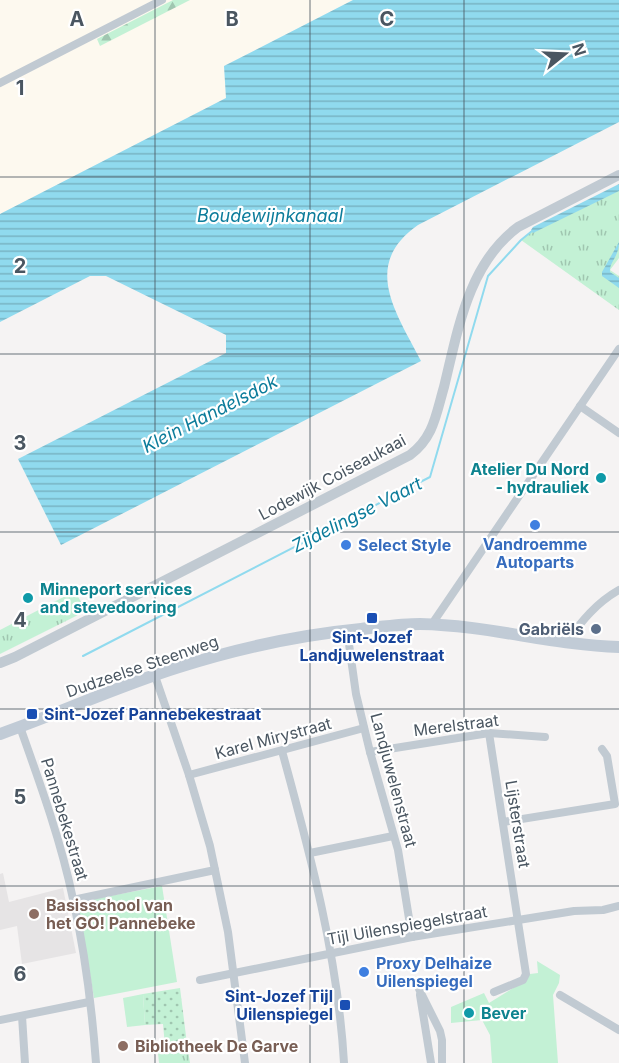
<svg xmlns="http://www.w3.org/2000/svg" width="619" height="1063" font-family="Inter,sans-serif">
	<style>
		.commercial { fill: #fdf9ef }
		.education { fill: #e6e4e5 }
		.grass { fill: url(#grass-tufts) }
		.forest { fill: url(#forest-firs) }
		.park { fill: #c3f1d5 }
		.garden { fill: url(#garden-dots) }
		.water { fill: url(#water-rules) }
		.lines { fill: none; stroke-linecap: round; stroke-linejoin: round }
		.stream { stroke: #90daee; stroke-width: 2 }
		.minor { stroke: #c1cad2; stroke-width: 8 }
		.tertiary { stroke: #c1cad2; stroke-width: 10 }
		.secondary { stroke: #c1cbd6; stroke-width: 12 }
		.grid { fill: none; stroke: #4a5661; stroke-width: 1.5; stroke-opacity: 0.55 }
		.culture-dot { fill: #0f9aa8; stroke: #fff; stroke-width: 2 }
		.shop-dot { fill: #3f7fe0; stroke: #fff; stroke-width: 2 }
		.transit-dot { fill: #1a4fb4; stroke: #fff; stroke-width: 2 }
		.service-dot { fill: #5c6f8a; stroke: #fff; stroke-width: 2 }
		.education-dot { fill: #8d6e63; stroke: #fff; stroke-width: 2 }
		.labels { text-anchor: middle; stroke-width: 4.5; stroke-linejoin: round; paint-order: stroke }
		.culture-label { font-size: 16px; font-weight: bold; fill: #0d838f; stroke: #fff; text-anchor: start }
		.street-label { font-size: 16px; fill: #4a5661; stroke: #fff }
		.shop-label { font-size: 16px; font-weight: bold; fill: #366cbe; stroke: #fff; text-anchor: start }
		.service-label { font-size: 16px; font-weight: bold; fill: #4e5e75; stroke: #fff; text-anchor: end }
		.transit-label { font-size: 16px; font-weight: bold; fill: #164399; stroke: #fff }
		.education-label { font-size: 16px; font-weight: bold; fill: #785e54; stroke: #fff; text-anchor: start }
		.water-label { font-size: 18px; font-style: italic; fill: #0c7c9b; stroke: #fff }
		.grid-label { font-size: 20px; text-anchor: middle; font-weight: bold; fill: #4a5661; stroke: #fff; stroke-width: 4.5; stroke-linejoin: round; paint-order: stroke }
	</style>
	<defs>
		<pattern id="grass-tufts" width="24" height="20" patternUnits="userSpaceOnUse" patternTransform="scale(1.5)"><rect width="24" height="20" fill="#c3f1d5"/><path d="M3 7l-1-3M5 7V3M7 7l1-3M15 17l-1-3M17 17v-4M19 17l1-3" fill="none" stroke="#a0c6b0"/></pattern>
		<pattern id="forest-firs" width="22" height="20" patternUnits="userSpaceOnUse" patternTransform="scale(1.5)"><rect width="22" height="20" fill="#c3f1d5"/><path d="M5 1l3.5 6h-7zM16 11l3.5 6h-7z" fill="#a0c6b0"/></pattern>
		<pattern id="garden-dots" width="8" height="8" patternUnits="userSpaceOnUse" patternTransform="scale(1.5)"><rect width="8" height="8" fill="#c3f1d5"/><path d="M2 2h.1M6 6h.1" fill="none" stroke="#a0c6b0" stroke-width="1.8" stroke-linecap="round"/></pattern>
		<pattern id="water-rules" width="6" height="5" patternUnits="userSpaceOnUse" patternTransform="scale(1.5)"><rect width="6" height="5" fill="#90daee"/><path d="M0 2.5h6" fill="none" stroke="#78b4c4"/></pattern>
	</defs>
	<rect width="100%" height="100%" fill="#f5f3f3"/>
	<path class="commercial" d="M0,0H353L224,66L226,98L0,214Z"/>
	<path class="education" d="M3,873L9,902L63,888L76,953L22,964L17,926L0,930V874Z"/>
	<g class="grass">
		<path d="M619,187V258L610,270L619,276V310L521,240L531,232Z"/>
		<path d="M75,591L86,611L0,654V630Z"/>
		<path d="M164,1042L165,1046L187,1044L190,1063H159L157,1043Z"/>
	</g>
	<path class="forest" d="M173,0H190L100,46L97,39Z"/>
	<g class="park">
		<path d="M162,886L177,982L94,998L78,902Z"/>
		<path d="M537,961L560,975L559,983L553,995L558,1063H492L490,1035L482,1020L451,1023V1007L484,993L489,1003L523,982L530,974L538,973Z"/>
		<path d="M143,994L145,1025L127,1027L123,998Z"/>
	</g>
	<path class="garden" d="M180,988L187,1044L165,1046L163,1024L145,1025L143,994Z"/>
	<g class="water">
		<path d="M353,0H619V122L418,225C361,265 396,312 421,361L61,545L18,459L226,353V335L106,276H90L0,322V214L226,98L224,66Z"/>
		<path d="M619,184V191L533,233L531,230L533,227Z"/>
		<path d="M619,242C619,257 609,262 610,272L619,278V288L602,276V272Z"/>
	</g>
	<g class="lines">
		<path class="stream" d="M83,656L430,477L488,276L521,240L532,231"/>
		<g class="minor">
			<path d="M0,83L162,0"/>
			<path d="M580,406L619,433"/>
			<path d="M432,624L619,349"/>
			<path d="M347,630L356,694L370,752L398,850L412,937"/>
			<path d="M566,642C582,621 596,603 619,590"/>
			<path d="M155,676L189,775L210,846L228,932L245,1063"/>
			<path d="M20,727C40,783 61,841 73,899C85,952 92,1009 96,1063"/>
			<path d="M489,733L526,974L523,980L494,992"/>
			<path d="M282,751C310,853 338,957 344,1063"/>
			<path d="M370,752L489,733L545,737"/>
			<path d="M189,775L364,728"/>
			<path d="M503,822L615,804L607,756L602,749"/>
			<path d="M310,853L393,836"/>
			<path d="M73,900L215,870"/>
			<path d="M200,980L412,937L574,911L603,910L619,906"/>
			<path d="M419,989L440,1031L442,1040V1063"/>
			<path d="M420,995L431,1063"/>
			<path d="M560,995L619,1030"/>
			<path d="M22,1016L25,1063"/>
			<path d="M0,1020L89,1002"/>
		</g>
		<path class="tertiary" d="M0,663L15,657L410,455C434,437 436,414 444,387C458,330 468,264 518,227L619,175"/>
		<path class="secondary" d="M0,734C60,713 118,686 179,667C239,648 299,635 361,629C381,627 401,624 420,624C487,625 552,645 619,647"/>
	</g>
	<path class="grid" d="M155,0V1063M310,0V1063M464,0V1063M0,177H619M0,354H619M0,532H619M0,709H619M0,886H619"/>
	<g class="culture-dot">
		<circle cx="601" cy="478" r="6"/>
		<circle cx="28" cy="598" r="6"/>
		<circle cx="469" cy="1013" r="6"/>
	</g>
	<g class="shop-dot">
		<circle cx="535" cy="525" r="6"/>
		<circle cx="346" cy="545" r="6"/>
		<circle cx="364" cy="972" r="6"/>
	</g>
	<g class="transit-dot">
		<rect x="366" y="612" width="12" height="12" rx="3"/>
		<rect x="26" y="708" width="12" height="12" rx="3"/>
		<rect x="339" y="999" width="12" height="12" rx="3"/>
	</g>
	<circle class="service-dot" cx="596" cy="629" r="6"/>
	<g class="education-dot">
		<circle cx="34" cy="914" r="6"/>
		<circle cx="123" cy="1046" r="6"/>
	</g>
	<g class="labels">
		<g class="culture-label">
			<text x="589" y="475" text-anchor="end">Atelier Du Nord<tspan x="589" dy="18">- hydrauliek</tspan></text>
			<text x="40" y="595">Minneport services<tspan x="40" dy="18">and stevedooring</tspan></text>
			<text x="481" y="1019">Bever</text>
		</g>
		<g class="street-label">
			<text transform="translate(332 477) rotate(-28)" y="6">Lodewijk Coiseaukaai</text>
			<text transform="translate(142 666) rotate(-19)" y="6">Dudzeelse Steenweg</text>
			<text transform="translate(456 725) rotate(-7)" y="6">Merelstraat</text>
			<text transform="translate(273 738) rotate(-15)" y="6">Karel Mirystraat</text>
			<text transform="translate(394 780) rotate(75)" y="6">Landjuwelenstraat</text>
			<text transform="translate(65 819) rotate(73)" y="6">Pannebekestraat</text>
			<text transform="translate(518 824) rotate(81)" y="6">Lijsterstraat</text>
			<text transform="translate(407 925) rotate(-10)" y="6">Tijl Uilenspiegelstraat</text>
		</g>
		<g class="shop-label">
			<text x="535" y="550" text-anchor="middle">Vandroemme<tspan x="535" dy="18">Autoparts</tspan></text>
			<text x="358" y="551">Select Style</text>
			<text x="376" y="969">Proxy Delhaize<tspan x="376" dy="18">Uilenspiegel</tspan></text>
		</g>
		<g class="service-label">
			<text x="584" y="635">Gabriëls</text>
		</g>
		<g class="transit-label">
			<text x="372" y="643">Sint-Jozef<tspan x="372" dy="18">Landjuwelenstraat</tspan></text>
			<text x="44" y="720" text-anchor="start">Sint-Jozef Pannebekestraat</text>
			<text x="333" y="1002" text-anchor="end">Sint-Jozef Tijl<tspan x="333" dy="18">Uilenspiegel</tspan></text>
		</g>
		<g class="education-label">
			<text x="46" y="911">Basisschool van<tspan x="46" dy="18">het GO! Pannebeke</tspan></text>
			<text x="135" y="1052">Bibliotheek De Garve</text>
		</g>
		<g class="water-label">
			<text x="270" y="222">Boudewijnkanaal</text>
			<text transform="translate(210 414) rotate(-27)" y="6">Klein Handelsdok</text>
			<text transform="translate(357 515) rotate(-27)" y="6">Zijdelingse Vaart</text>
		</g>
	</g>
	<g class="grid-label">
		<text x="77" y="26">A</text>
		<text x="232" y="26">B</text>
		<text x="387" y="26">C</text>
		<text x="20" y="95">1</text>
		<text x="20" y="273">2</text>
		<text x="20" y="450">3</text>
		<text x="20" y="627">4</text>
		<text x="20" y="804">5</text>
		<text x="20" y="981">6</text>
	</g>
	<g transform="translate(565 54) rotate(72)" stroke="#ffffff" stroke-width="4.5" paint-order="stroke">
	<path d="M0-4.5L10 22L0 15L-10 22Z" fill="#4a5661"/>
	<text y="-9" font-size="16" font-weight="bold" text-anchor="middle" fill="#4a5661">N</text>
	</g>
</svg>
